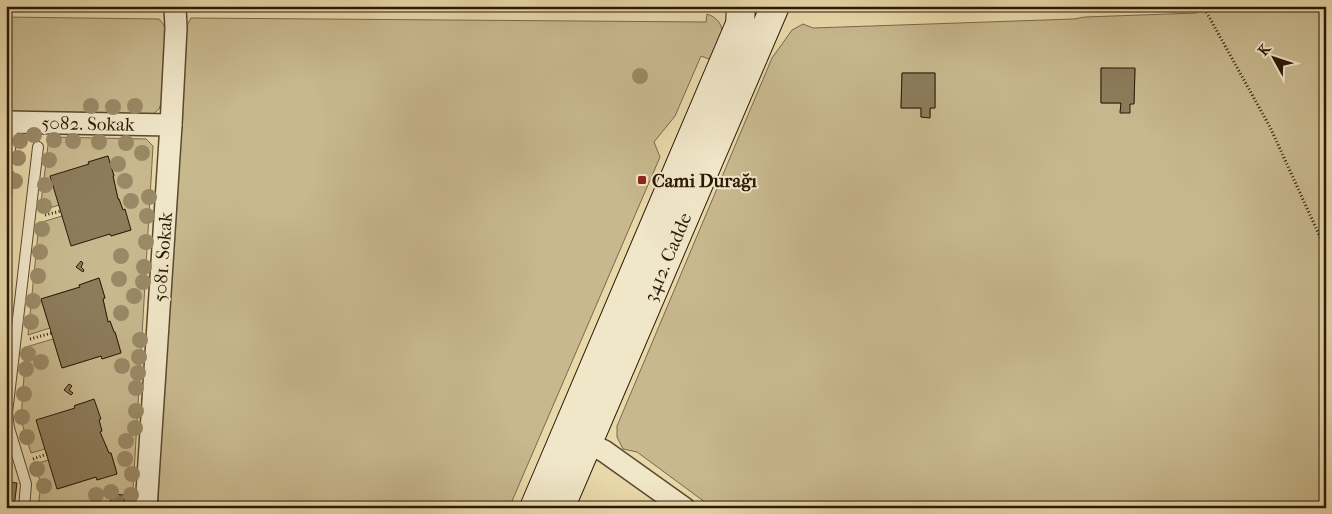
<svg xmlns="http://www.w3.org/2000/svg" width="1332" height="514" font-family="'IM FELL French Canon',serif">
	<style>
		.green { fill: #c8b88e; stroke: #7a684a; fill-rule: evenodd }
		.building { fill: #8d7c5b; stroke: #2b1905 }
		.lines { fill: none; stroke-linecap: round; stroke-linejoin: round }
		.lane-casing { stroke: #5a492e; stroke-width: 12 }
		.street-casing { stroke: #5a492e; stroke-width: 24 }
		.secondary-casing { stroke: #2b1905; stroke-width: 30 }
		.path { stroke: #2b1905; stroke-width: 3; stroke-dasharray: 1 2.5; stroke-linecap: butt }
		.lane { stroke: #f0e6c8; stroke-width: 10 }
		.street { stroke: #f0e6c8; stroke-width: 21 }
		.secondary { stroke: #f0e6c8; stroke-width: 28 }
		.tree { fill: #9a8966 }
		.poi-dot { fill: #8f2418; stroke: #f0e6c8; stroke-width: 2 }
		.labels { text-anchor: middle; stroke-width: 4; stroke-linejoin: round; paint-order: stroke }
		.street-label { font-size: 19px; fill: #2b1905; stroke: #f0e6c8 }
		.poi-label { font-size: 19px; font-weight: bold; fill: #2b1905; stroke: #f0e6c8; text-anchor: start }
	</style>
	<rect width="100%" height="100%" fill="#e8d8aa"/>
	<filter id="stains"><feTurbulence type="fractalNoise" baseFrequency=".004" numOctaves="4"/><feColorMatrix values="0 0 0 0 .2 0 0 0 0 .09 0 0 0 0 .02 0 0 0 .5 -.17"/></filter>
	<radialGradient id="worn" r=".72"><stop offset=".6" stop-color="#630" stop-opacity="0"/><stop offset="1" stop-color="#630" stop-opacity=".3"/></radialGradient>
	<g class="green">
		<path d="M1198,6H1326V508H713L637,452L623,449L617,437V426L772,58L792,30L803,24L813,28L1074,19L1085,17L1197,13ZM1101,68L1135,69L1134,103L1130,104L1120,112L1121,103H1101ZM902,73H935V108H930V117H921V108H901Z"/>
		<path d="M707,14C730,21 722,46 717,62L701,56L675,116L654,142L660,157L509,508H158L162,389L184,31L191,18L706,22Z"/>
		<path d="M6,17L159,19L164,25L167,43V88L159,109L151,116L6,114Z"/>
		<path d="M49,137L146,139L153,146L132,508H38L41,484L34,464L49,460L58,489L96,477L97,480L117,473L111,453H109L100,432L102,431L99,420L100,419L94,400L75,405V408L45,449L31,453L21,420L26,347L53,339L62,368L101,356L102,359L121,352L115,332H114L110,321L108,322L103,299L105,298L99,278L79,285L80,287L41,299L50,328L28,335L39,223L62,216L110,234L111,236L131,230L124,209L123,210L119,199H118L113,176L114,175L108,156L89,162V164L59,205L40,211Z"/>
		<path d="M6,171L14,172L11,203H6Z"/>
	</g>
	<g class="building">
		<path d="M1101,68H1135L1134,104H1130V113H1120L1121,103H1101Z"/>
		<path d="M902,73H935V108H930V118L921,117V108H901Z"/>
		<path d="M108,156L114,176H113L118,199H119L123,210L125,209L131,230L111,236L110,234L71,246L50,176L89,164L88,162Z"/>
		<path d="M81,261L83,263L81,267L84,270L83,272L76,267Z"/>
		<path d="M99,278L105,298L103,299L108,322L110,321L114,332H115L121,353L102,359L101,356L62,368L41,299L80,287L79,285Z"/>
		<path d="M69,384L72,386L69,390L73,393L71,395L64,390Z"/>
		<path d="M94,399L101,419L99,420L102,431L100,432L109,453H111L117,474L97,480L96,477L57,489L36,420L75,408L74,406Z"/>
		<path d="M6,479H9V482L17,483L14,508H6Z"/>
		<path d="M111,494L125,495L124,508H110Z"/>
	</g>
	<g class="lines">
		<g class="lane-casing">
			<g id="lane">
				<path d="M6,162L9,158L13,122"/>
				<path d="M24,508L26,484L9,428L7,413L38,147"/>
			</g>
		</g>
		<g class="street-casing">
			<g id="street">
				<path d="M6,122L171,125"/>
				<path d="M587,443L604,451L684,508"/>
				<path d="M146,508L171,125L176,28L175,6"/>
			</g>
		</g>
		<g class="secondary-casing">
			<g id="secondary">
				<path d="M534,508L740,24L741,6"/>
				<path d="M560,508L775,6"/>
			</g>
		</g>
		<g class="path">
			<path d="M1203,6L1270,127L1326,250"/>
			<path d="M45,215L61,211"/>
			<path d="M30,339L52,333"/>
			<path d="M33,459L47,454"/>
		</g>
		<use href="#lane" class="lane"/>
		<use href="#street" class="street"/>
		<use href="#secondary" class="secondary"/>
	</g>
	<g class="tree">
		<circle cx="640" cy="76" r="8"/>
		<circle cx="91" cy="106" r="8"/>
		<circle cx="135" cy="106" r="8"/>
		<circle cx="113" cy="107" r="8"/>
		<circle cx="34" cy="135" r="8"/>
		<circle cx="54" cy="140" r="8"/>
		<circle cx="20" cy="141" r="8"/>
		<circle cx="73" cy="141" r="8"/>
		<circle cx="99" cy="142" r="8"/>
		<circle cx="126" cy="143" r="8"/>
		<circle cx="142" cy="153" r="8"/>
		<circle cx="18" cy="158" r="8"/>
		<circle cx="49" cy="160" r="8"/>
		<circle cx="118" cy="164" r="8"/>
		<circle cx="15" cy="181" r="8"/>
		<circle cx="125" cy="181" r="8"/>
		<circle cx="45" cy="185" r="8"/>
		<circle cx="149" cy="197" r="8"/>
		<circle cx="131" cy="201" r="8"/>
		<circle cx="44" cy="206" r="8"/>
		<circle cx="147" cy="216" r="8"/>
		<circle cx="42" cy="229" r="8"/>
		<circle cx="146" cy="242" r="8"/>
		<circle cx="40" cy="252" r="8"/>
		<circle cx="121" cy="256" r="8"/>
		<circle cx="144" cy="267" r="8"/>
		<circle cx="38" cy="276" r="8"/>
		<circle cx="119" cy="279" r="8"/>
		<circle cx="143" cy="282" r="8"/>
		<circle cx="134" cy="296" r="8"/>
		<circle cx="33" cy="301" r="8"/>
		<circle cx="121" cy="313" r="8"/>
		<circle cx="31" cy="322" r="8"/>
		<circle cx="140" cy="340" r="8"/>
		<circle cx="28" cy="354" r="8"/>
		<circle cx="139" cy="357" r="8"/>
		<circle cx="41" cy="362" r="8"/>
		<circle cx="122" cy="366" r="8"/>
		<circle cx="26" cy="369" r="8"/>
		<circle cx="138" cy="373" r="8"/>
		<circle cx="136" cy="388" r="8"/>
		<circle cx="24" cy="394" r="8"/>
		<circle cx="136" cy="411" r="8"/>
		<circle cx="22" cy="417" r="8"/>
		<circle cx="135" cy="428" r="8"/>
		<circle cx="27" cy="437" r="8"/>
		<circle cx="126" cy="441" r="8"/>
		<circle cx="125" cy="459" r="8"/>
		<circle cx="37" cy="469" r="8"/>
		<circle cx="132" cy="474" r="8"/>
		<circle cx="44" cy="486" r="8"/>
		<circle cx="111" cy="492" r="8"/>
		<circle cx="96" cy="495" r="8"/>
		<circle cx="131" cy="495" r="8"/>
	</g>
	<rect class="poi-dot" x="637" y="175" width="10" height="10" rx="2.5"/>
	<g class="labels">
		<g class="street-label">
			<text transform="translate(88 123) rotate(1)" y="7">5082. Sokak</text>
			<text transform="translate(162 257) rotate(-86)" y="7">5081. Sokak</text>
			<text transform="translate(667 257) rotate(-67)" y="7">3412. Cadde</text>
		</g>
		<g class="poi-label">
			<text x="652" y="187">Cami Durağı</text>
		</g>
	</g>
	<rect width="1332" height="514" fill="none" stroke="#e8d8aa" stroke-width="25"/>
	<rect x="8" y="8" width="1317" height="499" fill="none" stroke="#2b1905" stroke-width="2.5"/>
	<rect x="12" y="12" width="1307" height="489" fill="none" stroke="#2b1905"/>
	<g transform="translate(1274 58) rotate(310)" stroke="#f0e6c8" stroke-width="4" paint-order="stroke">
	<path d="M0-4L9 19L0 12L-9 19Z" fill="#2b1905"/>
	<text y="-8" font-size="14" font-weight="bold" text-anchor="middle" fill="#2b1905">K</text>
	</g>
	<rect width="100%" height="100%" filter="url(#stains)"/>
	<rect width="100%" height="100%" fill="url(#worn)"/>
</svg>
